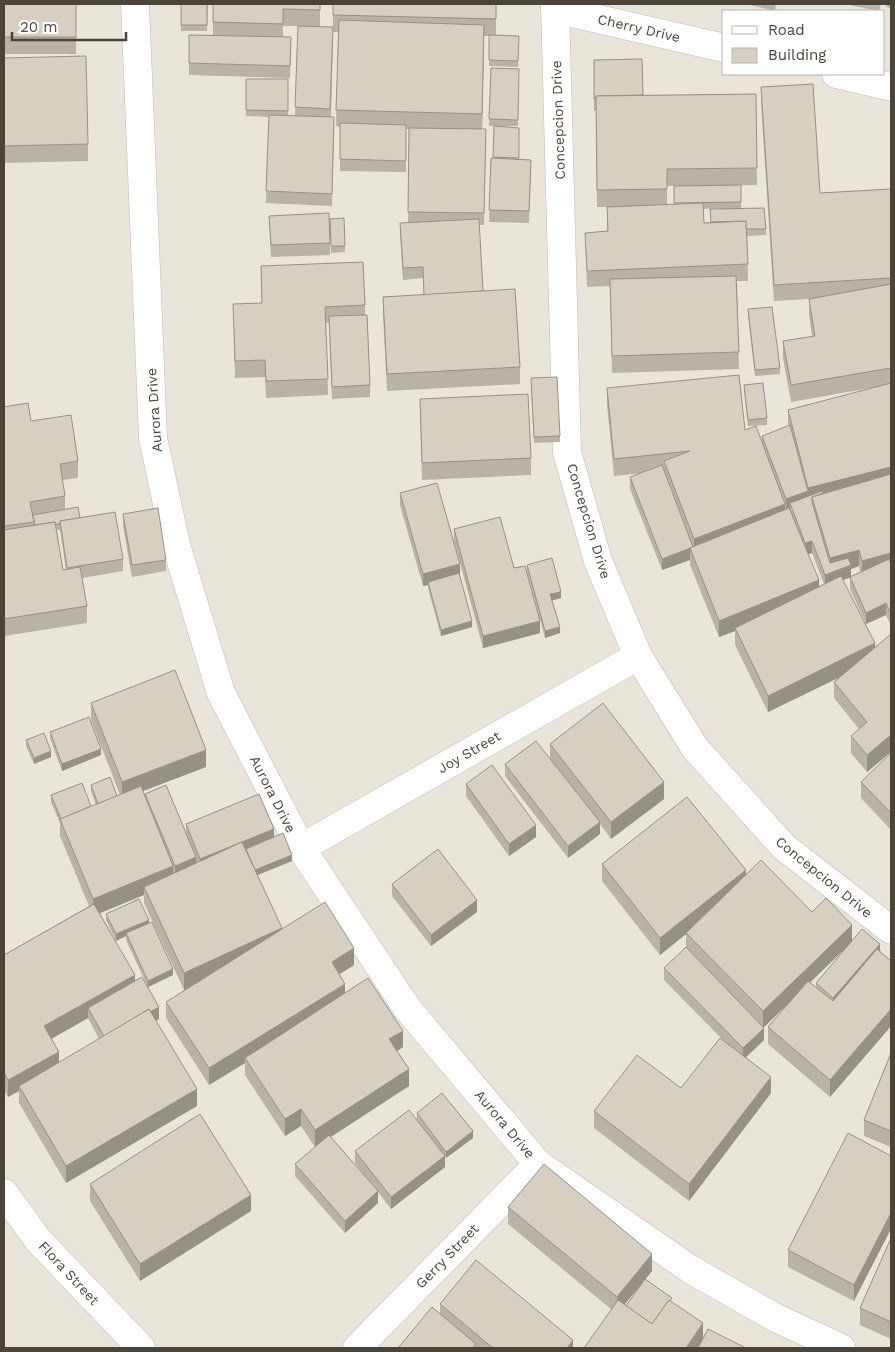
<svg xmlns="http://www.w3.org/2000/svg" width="895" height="1352" font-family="'Work Sans',sans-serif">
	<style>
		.residential { fill: #e9e5da; fill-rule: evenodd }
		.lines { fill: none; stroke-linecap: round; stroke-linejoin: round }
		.street-casing { stroke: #c1bbae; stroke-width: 29 }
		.street { stroke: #fff; stroke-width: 28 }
		.wall { fill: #b9b2a6; fill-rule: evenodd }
		.shaded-wall { fill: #969187 }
		.building { fill: #d7cfc1; stroke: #969187 }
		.labels { text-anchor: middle; stroke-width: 4; stroke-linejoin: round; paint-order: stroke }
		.street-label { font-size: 14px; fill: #4a4439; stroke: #fff }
	</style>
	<rect width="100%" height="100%" fill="#f5f3ec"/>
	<path class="residential" d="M4,4H891V1348H4ZM724,11H884V74H724Z"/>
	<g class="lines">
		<g class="street-casing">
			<g id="street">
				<path d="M135,4L153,438L176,545L221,693L301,848L407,1008L538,1164L690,1269L776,1318L841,1348"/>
				<path d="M555,4L567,452L598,561L638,656L695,748L784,847L891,930"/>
				<path d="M555,9L724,48"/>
				<path d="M836,74L891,87"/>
				<path d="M301,848L638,656"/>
				<path d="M4,1193L38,1240L141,1348"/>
				<path d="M357,1348L538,1164"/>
			</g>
		</g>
		<use href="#street" class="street"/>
	</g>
	<g class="wall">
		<rect x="4" y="4" width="72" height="50"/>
		<path d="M181,4H208L207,31H181Z"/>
		<path d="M213,4H320V26L333,39L331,117L334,129L332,206L266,203L269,117L246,116V79H288V115L295,116L298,26H283V36L291,48L290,78L189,75V35H213Z"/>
		<path d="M333,4H496V35L519,36L518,67L489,66V36H484L482,129H486L484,225H479L483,291L520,367V384L387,391L383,314V297L424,295L423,278L403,280L400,235V223H408L409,129H406V172L340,171V127L336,126L338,32H333Z"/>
		<path d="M746,4H776L775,11Z"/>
		<path d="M844,4H881L879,11Z"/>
		<path d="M886,4H891V8L886,7Z"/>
		<path d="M4,58L88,144V161L4,163Z"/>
		<path d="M594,60L643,95L756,94L757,185L667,186V204H674V186L741,185V208H764L766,235L747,236L748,281H737L739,369L612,373L610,286L587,287L585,233L607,231V207H597L596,111H594ZM734,208L711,222L704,223L703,209Z"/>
		<path d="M491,68L519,69L518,126H489Z"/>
		<path d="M761,87L820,193L891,189V626L886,615L866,624L850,589V578L843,580L875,648L891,634V752L867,772L851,753V736L859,729L834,698V682L838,678L768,712L735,645V631L719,637L690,565V560L662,570L630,489V477L642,473L614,476L607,405V388L745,430L762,442V436L788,426V410L876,387L791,402L783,358V341L812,336L809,315V299L774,301L761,104ZM812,553L824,584L819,586L808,554ZM859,566L860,572L851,576V569Z"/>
		<path d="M519,128V159L531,172L529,223L489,222L491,158H493V157Z"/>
		<path d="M269,216L330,243V255L271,257Z"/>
		<path d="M330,219L345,246V252L331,253Z"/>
		<path d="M261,266L365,305V315L370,385V397L332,399L329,323H326L328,395L266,398L265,377L235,378L233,304L262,303Z"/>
		<path d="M748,309L780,368V374L755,376L748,316Z"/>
		<path d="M531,385L560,436V442L534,443Z"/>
		<path d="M744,385L767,418V425L748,426L744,391Z"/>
		<path d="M420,399L531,458V475L422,480Z"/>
		<path d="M4,407L31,421L78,461V478L62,480L65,496V510L80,518L123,559V571L82,578L87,606V623L4,636ZM56,530H60L66,570H63Z"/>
		<path d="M400,493L460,575L472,627L441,636L428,588V585L423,586L400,505Z"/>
		<path d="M123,514L166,560V571L132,577L123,526Z"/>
		<path d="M454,529L514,568L540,633L483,648L454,541Z"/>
		<path d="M527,565L561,598L552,600L560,633L545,638L527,571Z"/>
		<path d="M91,703L206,767L143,791L145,797V794L186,832V824L274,837L292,861L258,875L282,929L354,965L339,974L345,993L403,1047L397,1051L409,1086L331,1137L369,1181L355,1163V1151L417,1119V1113L473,1138L446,1158L445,1156V1167L391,1209L378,1192V1203L345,1233L295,1176V1164L315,1147L301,1126L285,1136L245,1075V1063L209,1085L166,1018V1002L190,987L184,990L144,903V895L100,913L135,981L147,985L126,940V936L116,941L106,920V914L149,923L173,975L148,987L159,1019L156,1021L197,1106L66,1183L19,1103V1091L8,1097L4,1090V955L89,906L60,836V823L51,802V795L91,806L96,805L91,791V785L117,796L120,795L91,720ZM88,1018L99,1039L59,1063L51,1039Z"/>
		<path d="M50,732L101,755L62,771L50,738Z"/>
		<path d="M26,740L51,757L34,764L26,746Z"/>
		<path d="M550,744L664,799L611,839L600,824V834L568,858L505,776V764L550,759Z"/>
		<path d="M891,753V830L861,798V782Z"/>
		<path d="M466,784L536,837L509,856L466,796Z"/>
		<path d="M602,864L746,875L812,912L852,941L880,951L891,961V1026L830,1097L768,1044V1027L791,1001L764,1027V1040L746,1057L771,1093L689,1201L594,1128V1111L681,1088L723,1040L664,980V968L686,947V934L660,955L602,881ZM848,945L816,983V987L810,982Z"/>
		<path d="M392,884L477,912L431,946L392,896Z"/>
		<path d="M891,1053V1147L864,1136V1120Z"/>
		<path d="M891,1156L854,1301L788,1267V1250Z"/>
		<path d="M90,1184L251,1211L140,1281L90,1201Z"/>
		<path d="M508,1207L652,1271L645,1279L672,1302L611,1309L508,1224ZM641,1284L626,1306L624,1305Z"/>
		<path d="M891,1238V1339L860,1325V1308Z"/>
		<path d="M440,1304L573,1348H398L440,1313Z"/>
	</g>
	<g class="shaded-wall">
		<path d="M484,25V42L482,131V114Z"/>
		<path d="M891,467V483L812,497L808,505V488Z"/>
		<path d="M808,491V502L790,503V509L786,511V499Z"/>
		<path d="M785,504V521L694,555V539Z"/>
		<path d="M812,541V553L805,555V543Z"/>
		<path d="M693,547L690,548V560L662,570V559Z"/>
		<path d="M859,550V566L851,569V577L825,586V575L830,573V558Z"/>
		<path d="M891,553V570L862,578V561Z"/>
		<path d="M460,564V576L428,582V585L423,586V574Z"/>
		<path d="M819,580V597L735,628V631L719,637V621Z"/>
		<path d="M561,592V598L550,601V594Z"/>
		<path d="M886,603V615L866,624V613Z"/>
		<path d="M472,621V627L441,636V630Z"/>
		<path d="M540,621V633L483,648V636Z"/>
		<path d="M560,627V633L545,638V631Z"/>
		<path d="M875,643V660L768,712V696Z"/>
		<path d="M891,735V752L867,772V755Z"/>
		<path d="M101,749V755L62,771V764Z"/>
		<path d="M206,750V767L122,799V782Z"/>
		<path d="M51,751V757L34,764V758Z"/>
		<path d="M664,782V799L611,839V822Z"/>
		<path d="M600,822V834L568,858V846Z"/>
		<path d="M536,825V837L509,856V844Z"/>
		<path d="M274,829V841L200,871V859Z"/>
		<path d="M292,855V861L252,877V871Z"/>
		<path d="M196,857V869L175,878V866Z"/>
		<path d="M173,866V883L144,887V895L93,916V899Z"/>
		<path d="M746,870V887L686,933V934L660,955V938Z"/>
		<path d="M477,900V912L431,946V935Z"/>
		<path d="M149,920V926L126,933V936L116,941V934Z"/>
		<path d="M852,925V942L763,1028V1011Z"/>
		<path d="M282,928V945L184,990V973Z"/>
		<path d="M880,944V956L833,1010V998Z"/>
		<path d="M354,948V965L332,979V962Z"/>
		<path d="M173,969V975L148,987V981Z"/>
		<path d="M135,975V992L88,1008V1018L44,1043V1026Z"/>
		<path d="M345,984V1000L245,1058V1063L209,1085V1068Z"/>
		<path d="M159,1007V1019L105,1049V1037Z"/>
		<path d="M891,1009V1026L830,1097V1080Z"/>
		<path d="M764,1028V1040L743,1060V1048Z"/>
		<path d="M403,1031V1047L389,1056V1039Z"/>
		<path d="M59,1052V1069L19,1086V1091L8,1097V1080Z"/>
		<path d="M409,1069V1086L315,1147V1130Z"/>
		<path d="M771,1077V1093L689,1201V1184Z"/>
		<path d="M197,1089V1106L66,1183V1166Z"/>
		<path d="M301,1109V1126L285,1136V1119Z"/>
		<path d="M473,1131V1138L446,1158V1152Z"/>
		<path d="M445,1156V1167L391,1209V1197Z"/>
		<path d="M378,1191V1203L345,1233V1221Z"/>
		<path d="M251,1195V1211L140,1281V1264Z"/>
		<path d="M891,1213V1229L854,1301V1285Z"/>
		<path d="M652,1254V1271L617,1314V1297Z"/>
		<path d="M703,1323V1340L698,1348H686Z"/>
		<path d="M573,1340V1348H567Z"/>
	</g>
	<g class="building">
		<rect x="4" y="4" width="72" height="33"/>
		<rect x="181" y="4" width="26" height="21"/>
		<path d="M213,4H320V10L283,9V24L213,22Z"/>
		<path d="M333,4H496V19L333,15Z"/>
		<path d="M339,20L484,25L482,114L336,110Z"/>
		<path d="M298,26L333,27L330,109L295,107Z"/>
		<path d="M189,35L291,37L290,66L189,63Z"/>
		<path d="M489,35L519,36L518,61L489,60Z"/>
		<path d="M86,56L88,144L4,146V58Z"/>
		<path d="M642,59L643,95L596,96V99H594V60Z"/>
		<path d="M491,68L519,69L518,120L489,119Z"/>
		<path d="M246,79H288V111L246,110Z"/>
		<path d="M813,84L820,193L891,189V278L774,285L761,87Z"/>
		<path d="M756,94L757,168L667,169V189L597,190L596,96Z"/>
		<path d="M269,115L334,117L332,194L266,191Z"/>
		<path d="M340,123L406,125V161L340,159Z"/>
		<path d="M494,126L519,128V158L493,157Z"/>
		<path d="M409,128L486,129L484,213L408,212Z"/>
		<path d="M491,158L531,160L529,211L489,210Z"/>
		<path d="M741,185V202L674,203V186Z"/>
		<path d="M703,203L704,223L746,221L748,264L587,271L585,233L608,231L607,207Z"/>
		<path d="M764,208L766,229H746V221L711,222L710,209Z"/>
		<path d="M329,213L330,243L271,245L269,216Z"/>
		<path d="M344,218L345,246H331L330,219Z"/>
		<path d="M479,219L483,291L424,295L423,267L403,268L400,223Z"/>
		<path d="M363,262L365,305L325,307L328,379L266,381L265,360L235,361L233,304L262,303L261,266Z"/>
		<path d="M736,276L739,352L612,356L610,279Z"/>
		<path d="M891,284V368L791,385L783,341L815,336L809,299Z"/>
		<path d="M515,289L520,367L387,374L383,297Z"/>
		<path d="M772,307L780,368L755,370L748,309Z"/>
		<path d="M367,315L370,385L332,387L329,316Z"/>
		<path d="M739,375L745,430L756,426L785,504L694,539L664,461L690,451L614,459L607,388Z"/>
		<path d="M557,377L560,436L534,437L531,378Z"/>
		<path d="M763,383L767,418L748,420L744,385Z"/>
		<path d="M891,383V467L808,488L788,410Z"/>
		<path d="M528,394L531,458L422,463L420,399Z"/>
		<path d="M28,403L31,421L71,415L78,461L60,464L65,496L30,502L34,522L4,526V407Z"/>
		<path d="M790,425L808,491L786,499L762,436Z"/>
		<path d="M662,465L693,547L662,559L630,477Z"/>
		<path d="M891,474V553L862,561L859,550L830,558L812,497Z"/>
		<path d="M437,483L460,564L423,574L400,493Z"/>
		<path d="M822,491L823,493L812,497V502L830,563L848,558L851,565L825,575L812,541L805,543L790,503Z"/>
		<path d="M78,507L80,518L60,521V524H55V522L35,525L33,515Z"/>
		<path d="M158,508L166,560L132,565L123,514Z"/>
		<path d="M789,508L819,580L719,621L690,548Z"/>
		<path d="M115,512L123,559L67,568L60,521Z"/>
		<path d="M500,517L514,568L525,566L540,621L483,636L454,529Z"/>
		<path d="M55,522L63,570L80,567L87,606L4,619V530Z"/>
		<path d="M552,558L561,592L550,594L560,627L545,631L527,565Z"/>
		<path d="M889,559L891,564V614L886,603L866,613L850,577Z"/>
		<path d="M459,573L472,621L441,630L428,582Z"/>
		<path d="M841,576L875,643L768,696L735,628Z"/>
		<path d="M891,634V735L867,755L851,736L867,722L834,682Z"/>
		<path d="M175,670L206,750L122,782L91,703Z"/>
		<path d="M603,703L664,782L611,822L550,744Z"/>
		<path d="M89,717L101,749L62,764L50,732Z"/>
		<path d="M44,733L51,751L34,758L26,740Z"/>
		<path d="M536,741L600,822L568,846L505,764Z"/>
		<path d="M891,753V813L861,782Z"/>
		<path d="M492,765L536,825L509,844L466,784Z"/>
		<path d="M110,777L117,796L98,804L91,785Z"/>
		<path d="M82,783L91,806L61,819L51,795Z"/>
		<path d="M166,785L196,857L175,866L145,794Z"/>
		<path d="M141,786L173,866L93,899L60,819Z"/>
		<path d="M259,794L274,829L200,859L186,824Z"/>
		<path d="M687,797L746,870L660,938L602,864Z"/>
		<path d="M283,833L292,855L255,870L246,849Z"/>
		<path d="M242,842L282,928L184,973L144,887Z"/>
		<path d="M438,849L477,900L431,935L392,884Z"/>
		<path d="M761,860L812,912L826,898L852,925L763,1011L686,933Z"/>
		<path d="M139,899L149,920L116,934L106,914Z"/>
		<path d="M325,902L354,948L332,962L345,984L209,1068L166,1002Z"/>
		<path d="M94,904L135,975L44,1026L59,1052L8,1080L4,1073V955Z"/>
		<path d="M152,922L173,969L148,981L126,933Z"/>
		<path d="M862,929L880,944L833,998L816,983Z"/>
		<path d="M686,947L764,1028L743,1048L664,968Z"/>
		<path d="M877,949L891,961V1009L830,1080L768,1027L808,981L833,1001Z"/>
		<path d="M142,977L159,1007L150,1012L149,1009L104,1036L88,1008Z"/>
		<path d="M368,978L403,1031L389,1039L409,1069L315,1130L301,1109L285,1119L245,1058Z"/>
		<path d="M149,1009L197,1089L66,1166L19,1086Z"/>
		<path d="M720,1038L771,1077L689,1184L594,1111L637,1055L681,1088Z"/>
		<path d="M891,1053V1131L864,1120Z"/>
		<path d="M442,1093L473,1131L446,1152L417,1113Z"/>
		<path d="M409,1110L445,1156L391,1197L355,1151Z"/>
		<path d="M200,1114L251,1195L140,1264L90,1184Z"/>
		<path d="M848,1133L891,1156V1213L854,1285L788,1250Z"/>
		<path d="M329,1135L378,1191L345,1221L295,1164Z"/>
		<path d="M544,1164L652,1254L617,1297L508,1207Z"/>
		<path d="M891,1238V1322L860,1308Z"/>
		<path d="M476,1260L573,1340L567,1348H493L440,1304Z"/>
		<path d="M645,1279L672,1298L670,1301L669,1300L652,1324L626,1306Z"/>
		<path d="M618,1300L652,1324L669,1300L703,1323L686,1348H584Z"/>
		<path d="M432,1307L476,1344L472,1348H398Z"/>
		<path d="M708,1329L746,1348H698Z"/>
	</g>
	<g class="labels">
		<g class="street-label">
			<text transform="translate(639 28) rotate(13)" y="5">Cherry Drive</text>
			<text transform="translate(558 120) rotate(-92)" y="5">Concepcion Drive</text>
			<text transform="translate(154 410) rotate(-94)" y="5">Aurora Drive</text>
			<text transform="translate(589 521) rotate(73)" y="5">Concepcion Drive</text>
			<text transform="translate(469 752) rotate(-30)" y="5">Joy Street</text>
			<text transform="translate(273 794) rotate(63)" y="5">Aurora Drive</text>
			<text transform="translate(824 877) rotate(39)" y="5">Concepcion Drive</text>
			<text transform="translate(505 1124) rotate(50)" y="5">Aurora Drive</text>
			<text transform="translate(447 1256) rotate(-46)" y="5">Gerry Street</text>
			<text transform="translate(69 1273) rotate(47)" y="5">Flora Street</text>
		</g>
	</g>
	<rect width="895" height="1352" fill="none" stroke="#4a4439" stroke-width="10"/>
	<rect x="722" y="10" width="162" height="65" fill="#ffffff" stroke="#b7b4b0"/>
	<rect x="732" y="26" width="25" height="8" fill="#ffffff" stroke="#b7b4b0"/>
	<text x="768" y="35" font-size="15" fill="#4a4439">Road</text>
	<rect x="732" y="48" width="25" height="15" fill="#d7cfc1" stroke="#b7b4b0"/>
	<text x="768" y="60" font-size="15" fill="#4a4439">Building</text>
	<path d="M12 32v8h114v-8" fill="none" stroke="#4a4439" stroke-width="2.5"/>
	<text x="20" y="32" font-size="15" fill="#4a4439" stroke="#ffffff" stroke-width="4" paint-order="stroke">20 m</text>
</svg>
